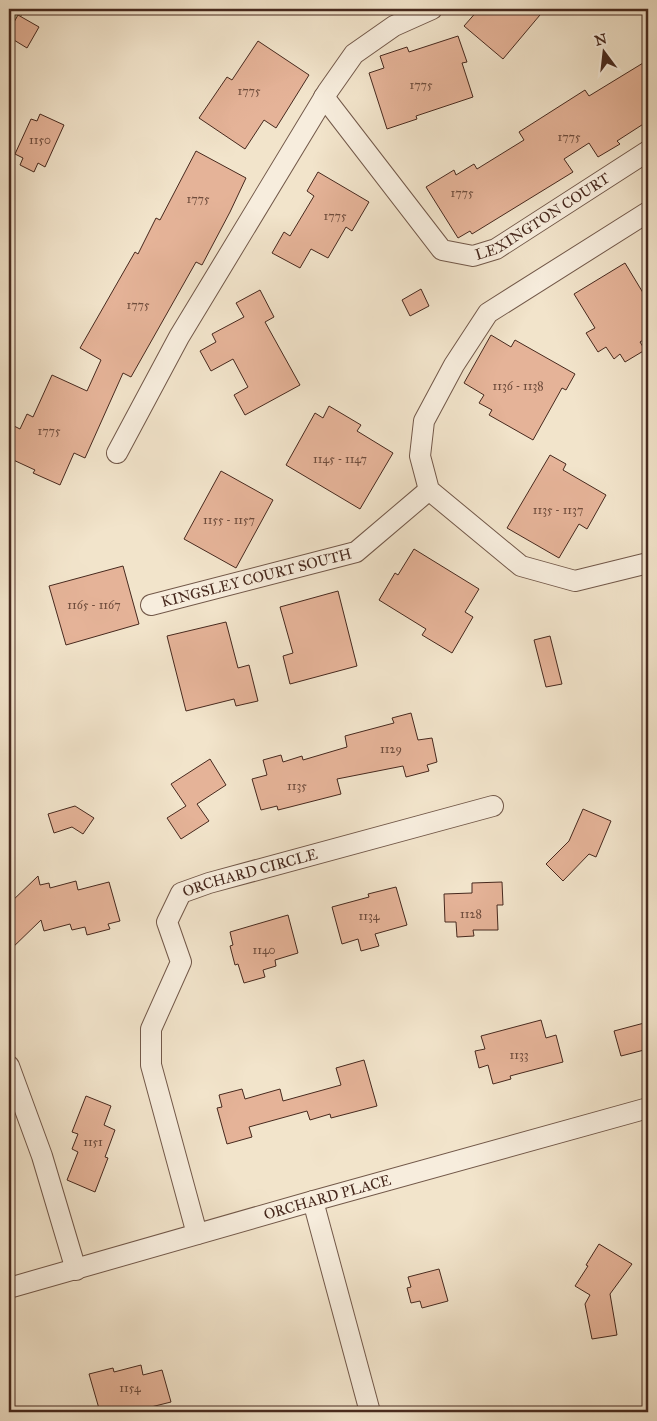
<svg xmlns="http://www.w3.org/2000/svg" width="657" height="1421" font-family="'IM FELL Great Primer',serif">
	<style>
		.green { fill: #bcc496; stroke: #82765a }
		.building { fill: #e5b398; stroke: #47291e }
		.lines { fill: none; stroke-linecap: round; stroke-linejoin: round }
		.minor-casing { stroke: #725849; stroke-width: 22 }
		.minor { stroke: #f7eddd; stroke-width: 20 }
		.labels { text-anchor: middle; stroke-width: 5; stroke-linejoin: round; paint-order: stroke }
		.number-label { font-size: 12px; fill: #6e4c3c }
		.street-label { font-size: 15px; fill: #47291e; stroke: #f7eddd }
	</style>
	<rect width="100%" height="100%" fill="#f2e4cb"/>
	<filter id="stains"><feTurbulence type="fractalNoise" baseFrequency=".004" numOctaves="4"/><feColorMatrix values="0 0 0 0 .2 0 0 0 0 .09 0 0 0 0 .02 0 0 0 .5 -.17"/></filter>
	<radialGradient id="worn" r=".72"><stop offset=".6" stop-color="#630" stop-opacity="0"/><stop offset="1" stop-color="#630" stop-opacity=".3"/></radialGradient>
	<path class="green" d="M9,9H25L9,37Z"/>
	<g class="building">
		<path d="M479,9H545L503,59L464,26Z"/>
		<path d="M18,15L39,27L27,48L9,37V31Z"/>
		<path d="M458,36L467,62L462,63L473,97L416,116L417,119L387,129L369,73L384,68L380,56L407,47L409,52Z"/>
		<path d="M258,41L309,75L276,128L264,120L245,149L199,118L227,77L232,80Z"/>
		<path d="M648,60V121L617,141L620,144L598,157L589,143L564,159L573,172L472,234L470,231L458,238L426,187L454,170L456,175L474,164L477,169L524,140L519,132L585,90L589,96Z"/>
		<path d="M40,114L64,125L45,167L38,163L34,172L20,165L23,158L15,154L31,119L37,121Z"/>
		<path d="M196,151L246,178L230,212L202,265L196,262L131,377L123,373L85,458L74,453L60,485L33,473L35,470L9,458V437L14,426L20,429L27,414L33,417L52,375L87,391L101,360L80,348L135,252L138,254L156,218L160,220Z"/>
		<path d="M318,172L369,202L352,231L346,227L328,258L311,249L300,268L272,253L284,232L290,236L314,196L307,191Z"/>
		<path d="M625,263L648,301V337L640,342L645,350L625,362L620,354L614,359L606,347L598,352L586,333L595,328L574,294Z"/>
		<path d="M421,289L429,306L410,316L402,300Z"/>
		<path d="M260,290L274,317L265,322L300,385L245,415L234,395L248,387L233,359L211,371L200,351L216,342L212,334L244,317L236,303Z"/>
		<path d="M491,335L511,347L515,340L575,374L566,390L562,388L533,440L489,415L492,410L479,403L484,395L464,383Z"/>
		<path d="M329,406L361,425L357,431L393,453L360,509L286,465L315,413L323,418Z"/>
		<path d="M550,455L566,464L563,470L606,495L587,529L579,524L559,558L507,528Z"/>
		<path d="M221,471L273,500L236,568L184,539Z"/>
		<path d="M414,549L479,589L465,612L473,617L452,653L422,635L426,629L379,600L395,573L398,575Z"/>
		<path d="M123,566L139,624L66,645L49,586Z"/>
		<path d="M338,591L357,666L290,684L283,656L293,653L280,607Z"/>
		<path d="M226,622L238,668L249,665L258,701L236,706L234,699L186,711L167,636Z"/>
		<path d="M550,636L562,684L546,687L534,640Z"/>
		<path d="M411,713L418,740L432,738L437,762L427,765L429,771L406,777L403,766L337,779L341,794L290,807L278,810L277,806L261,810L252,779L267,775L263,760L281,755L283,762L302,756L303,760L347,747L345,736L394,723L392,718Z"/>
		<path d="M210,759L226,785L197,804L209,821L181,839L167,818L186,806L171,784Z"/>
		<path d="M75,806L94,818L83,834L72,827L54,833L48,814Z"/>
		<path d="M583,809L611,821L596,857L589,854L563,881L546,864L569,841Z"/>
		<path d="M38,876L40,885L49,883L50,888L76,881L78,890L109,882L120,921L108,924L110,929L87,935L85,927L72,930L70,924L44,931L41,920L9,951V904Z"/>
		<path d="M502,882L503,905H497L498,930H473L474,936L457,937L456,922H445L444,894L472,893V883Z"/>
		<path d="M396,887L407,925L375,934L379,946L361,951L358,939L342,944L332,907L369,897L368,894Z"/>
		<path d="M288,915L298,953L275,960L276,966L263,970L265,977L244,983L238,964L235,965L230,946L233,945L230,932Z"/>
		<path d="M541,1020L546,1038L556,1035L563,1062L510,1076L511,1079L493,1084L488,1065L479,1068L475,1051L485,1049L481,1036Z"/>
		<path d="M648,1022V1049L621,1056L614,1031Z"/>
		<path d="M364,1060L377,1106L331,1118L330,1114L310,1120L307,1111L249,1127L252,1137L227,1144L217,1108L222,1107L219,1095L242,1089L245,1099L280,1089L283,1101L341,1085L336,1068Z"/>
		<path d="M86,1096L111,1106L104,1125L115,1130L105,1157L108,1158L95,1192L67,1180L78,1152L72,1149L78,1134L72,1132Z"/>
		<path d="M599,1244L632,1264L610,1294L617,1335L592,1339L585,1304L590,1295L575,1286L588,1266L586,1265Z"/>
		<path d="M439,1269L448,1301L422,1308L420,1301L411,1303L407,1288L411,1287L408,1277Z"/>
		<path d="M141,1365L143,1375L162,1370L171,1402L131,1412H100L89,1374L113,1368L114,1372Z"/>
	</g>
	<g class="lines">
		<g class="minor-casing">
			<g id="minor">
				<path id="s1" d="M324,97L442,250L473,256L496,249L648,151"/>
				<path d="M648,212L488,313L454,365L424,421L420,456L429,490L521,566L575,581L648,563"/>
				<path d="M117,453L179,337L328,91L354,54L394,26L432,9"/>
				<path id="s2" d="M151,605L356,552L429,490"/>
				<path d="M9,1066L42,1156L76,1270"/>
				<path d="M313,1201L370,1412"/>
				<path id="s3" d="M197,1234L151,1065V1029L181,962L167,922L181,893L209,883L493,806"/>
				<path id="s4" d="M9,1288L313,1201L648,1108"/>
			</g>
		</g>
		<use href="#minor" class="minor"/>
	</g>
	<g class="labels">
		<g class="number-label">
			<text x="421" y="89">1775</text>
			<text x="249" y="95">1775</text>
			<text x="569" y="141">1775</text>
			<text x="40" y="144">1150</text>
			<text x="462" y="197">1775</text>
			<text x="198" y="203">1775</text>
			<text x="335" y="220">1775</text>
			<text x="138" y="309">1775</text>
			<text x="518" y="390">1136 - 1138</text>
			<text x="49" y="435">1775</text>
			<text x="340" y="463">1145 - 1147</text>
			<text x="558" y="514">1135 - 1137</text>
			<text x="229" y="524">1155 - 1157</text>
			<text x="94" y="609">1165 - 1167</text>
			<text x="391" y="753">1129</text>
			<text x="297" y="790">1135</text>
			<text x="471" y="918">1128</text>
			<text x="369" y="920">1134</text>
			<text x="264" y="954">1140</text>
			<text x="519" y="1059">1133</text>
			<text x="93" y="1146">1151</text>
			<text x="130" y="1392">1154</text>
		</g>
		<g class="street-label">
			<text dy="5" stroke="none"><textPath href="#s1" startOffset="305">LEXINGTON COURT</textPath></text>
			<text dy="5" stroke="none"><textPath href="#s2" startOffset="109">KINGSLEY COURT SOUTH</textPath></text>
			<text dy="5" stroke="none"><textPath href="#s3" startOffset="431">ORCHARD CIRCLE</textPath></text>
			<text dy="5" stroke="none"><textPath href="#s4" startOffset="331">ORCHARD PLACE</textPath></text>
		</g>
	</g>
	<rect width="657" height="1421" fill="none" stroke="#f2e4cb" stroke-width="30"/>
	<rect x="10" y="10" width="637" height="1401" fill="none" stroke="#47291e" stroke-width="2.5"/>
	<rect x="15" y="15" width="627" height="1391" fill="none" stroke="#47291e"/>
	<g transform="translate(604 52) rotate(345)" stroke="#f7eddd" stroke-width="4" paint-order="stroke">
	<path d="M0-4L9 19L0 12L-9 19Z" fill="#47291e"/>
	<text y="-8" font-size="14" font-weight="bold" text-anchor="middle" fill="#47291e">N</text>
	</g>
	<rect width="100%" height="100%" filter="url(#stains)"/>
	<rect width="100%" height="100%" fill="url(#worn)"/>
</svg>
